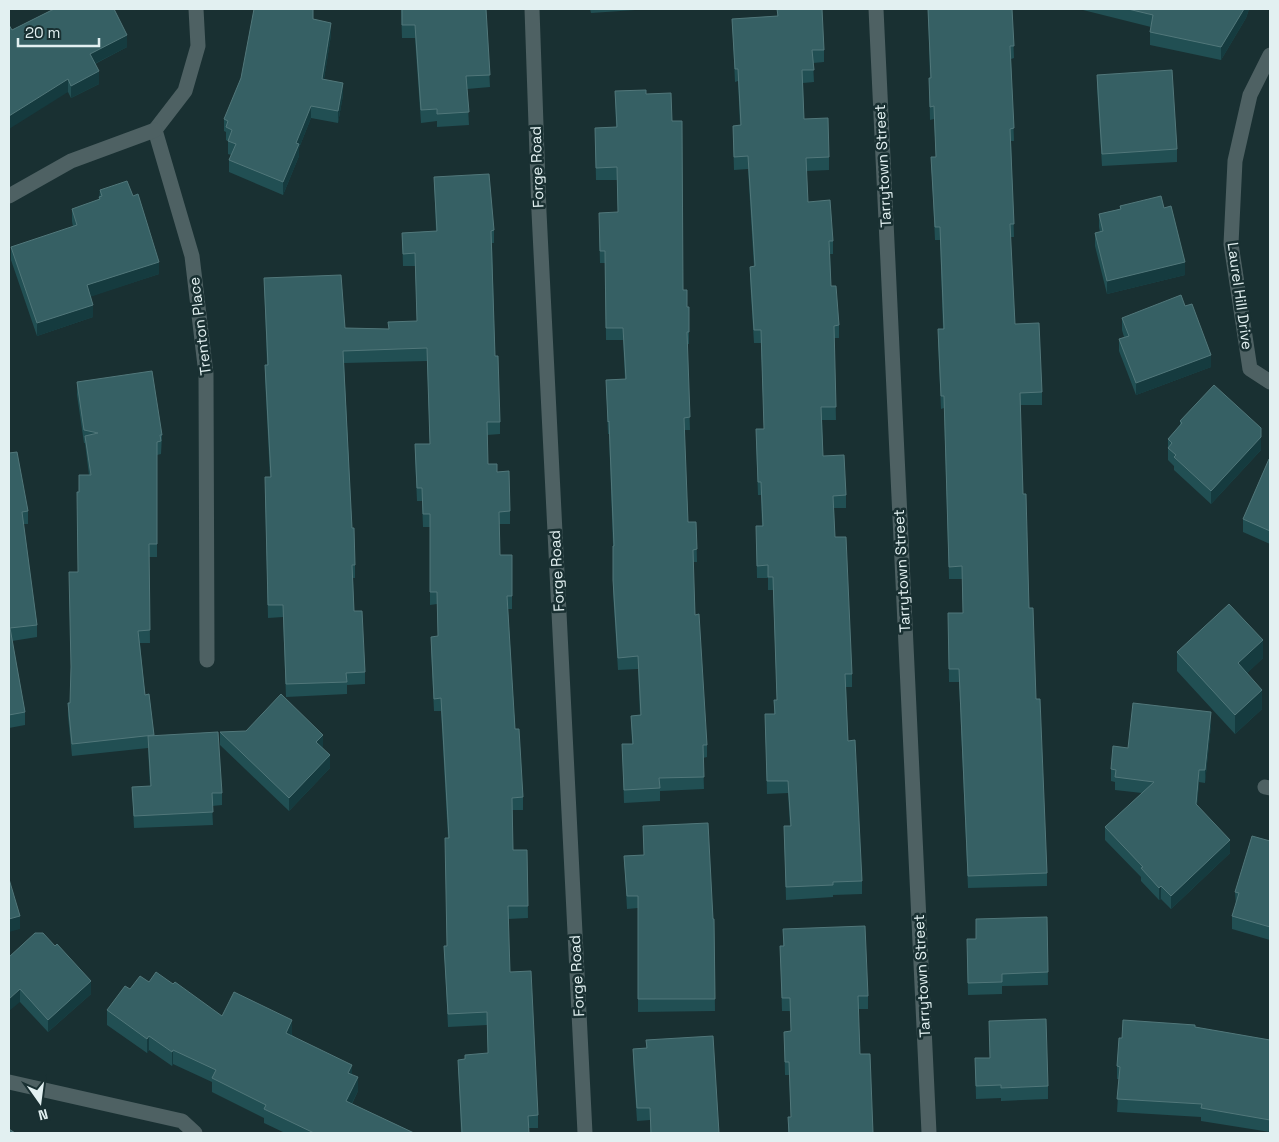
<svg xmlns="http://www.w3.org/2000/svg" width="1279" height="1142" font-family="'Space Grotesk',sans-serif">
	<style>
		.lines { fill: none; stroke-linecap: round; stroke-linejoin: round }
		.street { stroke: #4e6163; stroke-width: 15 }
		.wall { fill: #214f53 }
		.shaded-wall { fill: #153b3f }
		.building { fill: #366064; stroke: #51777a }
		.labels { text-anchor: middle; stroke-width: 5; stroke-linejoin: round; paint-order: stroke }
		.street-label { font-size: 15px; fill: #e2f0f1; stroke: #193032 }
	</style>
	<rect width="100%" height="100%" fill="#193032"/>
	<g class="lines">
		<g class="street">
			<path d="M196,9L198,46L185,91L155,130L192,256L206,374L207,660"/>
			<path d="M532,9L539,212L585,1133"/>
			<path d="M876,9L929,1133"/>
			<path d="M1270,55L1250,95L1235,161L1231,244L1250,369L1270,382"/>
			<path d="M9,196L71,161L155,130"/>
			<path d="M1265,787L1270,788"/>
			<path d="M9,1082L182,1121L195,1133"/>
		</g>
	</g>
	<g class="wall">
		<path d="M401,9H486L490,87L467,89L469,125L437,127V121L421,123L415,38H402Z"/>
		<path d="M590,9H650L591,13Z"/>
		<path d="M777,9L824,50V62L813,63L814,82L803,83L804,119L829,157V170L806,171L808,202L833,241V254H830L831,286L839,325V338H834L836,420H822L823,456L846,495V508H834L835,537L852,674V687H846L848,741L862,881V894L833,895V897L786,900L784,826H790L788,793L767,794L765,714H774V700H777L773,590H768V578H757L756,526H762L761,495H758L756,442V429H764L761,343H754L750,280V267H754L748,169L734,170L733,138V126L740,125L738,81L735,82L732,19L777,16Z"/>
		<path d="M928,9H1012L1014,58L1011,59L1014,141H1011L1014,237H1010L1015,324L1042,392V405H1020L1023,494L1029,608L1047,873V886L968,888L959,682H949L948,613H963L962,579H949L944,408L941,409L938,342V329H943L940,240H935L931,157H936L934,119L930,120L929,78H930Z"/>
		<path d="M1079,9H1249L1246,18L1221,60L1150,45V32L1151,27Z"/>
		<path d="M313,19L331,35L324,79L343,95L338,123L311,118L299,148V156L283,195L229,172V160L231,155L228,154V141L226,140V132L224,131V119Z"/>
		<path d="M12,30L127,47L95,64L99,84L71,98L68,92Z"/>
		<path d="M1097,75L1177,149V162L1102,166L1097,88Z"/>
		<path d="M615,91L646,94L672,121L683,290L687,307H689V344H687L690,430H684L688,522H696L697,562H693L695,615L707,745V757L703,758L704,789L660,791V801L624,803L622,744H632L631,716L640,715L638,669L618,670L613,593V546L609,434H608L606,380L625,379L623,340H606L605,263H600L599,225L618,212L617,180H596L595,140V128L616,127Z"/>
		<path d="M434,177L494,230V243H492L495,356L500,422V434L487,435L488,464L497,472L510,511V524H499L500,555H512V609H508L515,729L523,797V810H512L513,850H527L528,918L508,919L510,972L538,1115V1128H529V1133H461L458,1060L465,1059L488,1053L487,1025L448,1027L444,946H447L448,838L441,711H434L431,650V637H438L437,604L430,605V527H423L422,501H417L415,457V444H430L427,361L344,363L352,528L355,565V578H353L354,611L365,672V684L347,685V694L286,697L283,617L268,618L265,490L270,477L265,378V365H267L264,278L345,328L388,329L417,321L415,266H403L402,233L436,231Z"/>
		<path d="M100,190L159,274L91,296L93,317L37,336L11,260V247L73,227L72,221V209L99,200Z"/>
		<path d="M1120,206L1164,208L1185,275L1107,294L1095,246V233L1100,232L1099,227V214L1120,209Z"/>
		<path d="M1185,306L1211,367L1136,395L1119,351V339L1124,337L1122,330V318Z"/>
		<path d="M77,382L162,435L161,454L157,455V557H149L150,643H140L145,695L149,694L154,736L222,793V805L212,806L213,825L134,828L132,787L150,786L148,748L72,756L68,716V703H70L78,572L79,492L89,475L85,443H84L77,395Z"/>
		<path d="M1180,421L1261,450L1211,504L1174,470V466L1168,460V439L1180,425Z"/>
		<path d="M9,453L28,511V524H23L37,625V637L12,641L25,712V725L9,728Z"/>
		<path d="M1270,459V544L1243,532V519Z"/>
		<path d="M1177,652L1263,658L1247,673L1262,709L1235,734L1177,671Z"/>
		<path d="M1211,725L1205,783L1199,782L1197,805L1230,853L1171,909L1161,899L1159,900L1141,881V877L1105,840V827L1142,793L1115,790V782L1111,781V769L1128,748Z"/>
		<path d="M220,732L323,748L330,768L289,811L220,745Z"/>
		<path d="M643,826L713,919H714L715,1011L638,1012V908L627,909L624,856L644,855Z"/>
		<path d="M1270,841V940L1232,929V916L1236,905L1235,892Z"/>
		<path d="M1047,917L1048,985L1002,986V994L968,995L967,952L976,939Z"/>
		<path d="M783,929L868,996V1009H858L860,1054L873,1133H788V1117H791L789,1075H785L784,1032L791,1031L790,1011H782L780,946H783Z"/>
		<path d="M9,957L91,994L48,1032L20,1002Z"/>
		<path d="M149,982L173,984L222,1016L292,1034V1035L352,1075L358,1091L352,1104L414,1133H285L264,1123V1118L212,1092V1082L173,1064L172,1066L149,1050L147,1053L107,1025V1010L130,989Z"/>
		<path d="M989,1021L1048,1086V1099L1001,1101V1098L976,1099L975,1058H990Z"/>
		<path d="M1195,1027L1270,1040V1132L1201,1121V1117L1117,1112L1119,1079H1117V1066Z"/>
		<path d="M646,1040L719,1133H650V1120L637,1121L633,1062V1049L646,1048Z"/>
	</g>
	<g class="shaded-wall">
		<path d="M1244,9H1249L1246,18L1221,60V47Z"/>
		<path d="M331,23V35L322,91V79Z"/>
		<path d="M127,35V47L90,66V54Z"/>
		<path d="M99,71V84L71,98V86Z"/>
		<path d="M68,79V92L9,129V116Z"/>
		<path d="M343,83V95L338,123V111Z"/>
		<path d="M311,106V118L299,148V156L283,195V182L296,143Z"/>
		<path d="M159,262V274L87,298V285Z"/>
		<path d="M1185,262V275L1107,294V281Z"/>
		<path d="M93,305V317L37,336V323Z"/>
		<path d="M1211,355V367L1136,395V383Z"/>
		<path d="M1261,437V450L1211,504V491Z"/>
		<path d="M1263,640V658L1238,682V663Z"/>
		<path d="M1262,690V709L1235,734V715Z"/>
		<path d="M1211,712V725L1205,783V770Z"/>
		<path d="M323,735V748L316,754V742Z"/>
		<path d="M330,755V768L289,811V798Z"/>
		<path d="M1199,770V782L1196,817V804Z"/>
		<path d="M1230,840V853L1171,909V896Z"/>
		<path d="M1161,886V899L1159,900V888Z"/>
		<path d="M20,916V929L9,932V919Z"/>
		<path d="M91,981V994L48,1032V1020Z"/>
		<path d="M20,989V1002L9,1011V999Z"/>
		<path d="M292,1020V1034L286,1047V1033Z"/>
		<path d="M149,1036V1050L147,1053V1039Z"/>
		<path d="M173,1050V1064L172,1066V1052Z"/>
		<path d="M352,1065V1079L348,1073Z"/>
		<path d="M358,1077V1091L346,1115V1101Z"/>
	</g>
	<g class="building">
		<path d="M54,9H114L127,35L90,54L99,71L71,86L68,79L9,116V25L12,30Z"/>
		<path d="M254,9H313V19L331,23L322,79L343,83L338,111L311,106L296,143L299,144L283,182L229,160L236,144L228,141L232,130L226,127L228,121L224,119L241,78Z"/>
		<path d="M402,9H486L490,75L466,76L469,112L437,114V109L421,110L415,25H402Z"/>
		<path d="M777,9H822L824,50H812L814,70H802L804,119L828,118L829,157L806,158L808,202L830,200L833,241H829L831,286H836L839,325L834,326L836,407H821L823,456L844,455L846,495L833,496L835,537H846L852,674H845L848,741L855,740L862,881L833,882V885L786,887L784,826H791L788,781H767L765,714H775L774,700H777L773,577H768V565L757,566L756,526H763L761,482H758L756,429H764L761,330H754L750,267L755,266L748,156L734,157L733,126L741,125L738,69H735L732,19L778,16Z"/>
		<path d="M928,9H1012L1014,46H1010L1014,128L1010,129L1014,224H1010L1015,324L1039,323L1042,392L1020,393L1023,494H1026L1029,608H1033L1036,699H1040L1047,873L968,876L959,669H949L948,613H963L962,566L949,567L944,396H941L938,329H944L940,227H935L931,157H936L934,106L930,107L929,78H931Z"/>
		<path d="M1128,9H1244L1221,47L1150,32L1153,15Z"/>
		<path d="M1172,70L1177,149L1102,154L1097,75Z"/>
		<path d="M646,90V94L671,93L672,121H682L683,290H687V307H689V332H687L690,417L684,418L688,522H696L697,549L693,550L695,615L699,614L707,745H703L704,777L659,778L660,788L624,790L622,744H633L631,716L641,715L638,656L618,658L613,580V546H614L609,421L608,422L606,380L626,379L623,328H606L605,251H600L599,213L618,212L617,167L596,168L595,128L617,127L615,91Z"/>
		<path d="M489,174L494,230L491,231L495,356H498L500,422H487L488,464H497V472L509,471L510,511L499,512L500,555H512V596H507L515,729H519L523,797L512,798L513,850H527L528,906H508L510,972L531,971L538,1115L528,1116L529,1133H462L458,1060L465,1059V1055L488,1053L487,1012L448,1014L444,946H447L445,838H449L441,698L434,699L431,637L438,636L437,592H430V514H423L422,488H417L415,444H430L427,348L343,351L352,528H354L355,565H352L354,611H362L365,672L346,673L347,682L286,684L283,605H268L265,477H271L265,365H268L264,278L341,275L345,328L389,329L388,322L417,321L415,253L403,254L402,233L437,231L434,177Z"/>
		<path d="M127,181L133,196L138,194L159,262L87,285L93,305L37,323L11,247L77,225L72,209L100,199L99,197L102,196L100,190Z"/>
		<path d="M1161,196L1164,208L1171,206L1185,262L1107,281L1095,233L1103,231L1099,214L1121,209L1120,206Z"/>
		<path d="M1181,295L1185,306L1192,304L1211,355L1136,383L1119,339L1129,336L1122,318Z"/>
		<path d="M152,371L162,435H160L161,441L157,442V544H149L150,630L138,631L145,695L149,694L154,735L72,744L68,703H70L71,667L69,572H78L77,492H79V475H91L85,436L98,433L84,430L77,382Z"/>
		<path d="M1214,385L1261,428V437L1211,491L1174,457L1176,455L1168,448L1172,443L1168,439L1182,423L1180,421Z"/>
		<path d="M17,452L28,511L22,512L37,625L10,628L25,712L9,715V453Z"/>
		<path d="M1269,459H1270V531L1243,519Z"/>
		<path d="M1229,604L1263,640L1238,663L1262,690L1235,715L1177,652Z"/>
		<path d="M281,694L323,735L316,742L330,755L289,798L220,732L246,731Z"/>
		<path d="M1133,703L1211,712L1205,770H1199L1196,804L1230,840L1171,896L1161,886L1159,888L1141,868L1143,867L1105,827L1154,782L1115,777L1116,770L1111,769L1113,746L1128,748Z"/>
		<path d="M218,732L222,793H212L213,812L134,816L132,787L151,786L148,736Z"/>
		<path d="M708,823L713,919H714L715,999H638V896H627L624,856L644,855L643,826Z"/>
		<path d="M1252,836L1270,841V927L1232,916L1239,893L1235,892Z"/>
		<path d="M9,879L20,916L9,919Z"/>
		<path d="M1047,917L1048,972L1002,974V982L968,983L967,939H976V919Z"/>
		<path d="M865,926L868,996H858L860,1054H870L873,1133H789L788,1117H791L789,1062H785L784,1032L791,1031L790,998H782L780,946H784L783,929Z"/>
		<path d="M35,933H43L55,946L57,944L91,981L48,1020L20,989L9,999V957Z"/>
		<path d="M156,972L173,984L175,982L222,1016L234,992L292,1020L286,1033L352,1065L348,1073L358,1077L346,1101L414,1133H314L264,1109L266,1105L212,1078L216,1070L173,1050L172,1052L149,1036L147,1039L107,1010L125,986L130,989L140,976L149,982Z"/>
		<path d="M1046,1019L1048,1086L1001,1088V1085L976,1086L975,1058H990L989,1021Z"/>
		<path d="M1123,1020L1195,1025V1027L1270,1040V1120L1201,1108L1202,1104L1117,1099L1120,1067L1117,1066L1119,1038H1122Z"/>
		<path d="M713,1036L719,1133H651L650,1108H637L633,1049L647,1048L646,1040Z"/>
		<path d="M9,1129L15,1133H9Z"/>
	</g>
	<g class="labels">
		<g class="street-label">
			<text transform="translate(883 166) rotate(-93)" y="5">Tarrytown Street</text>
			<text transform="translate(537 167) rotate(-92)" y="5">Forge Road</text>
			<text transform="translate(1240 296) rotate(82)" y="5">Laurel Hill Drive</text>
			<text transform="translate(200 326) rotate(-97)" y="5">Trenton Place</text>
			<text transform="translate(557 571) rotate(-93)" y="5">Forge Road</text>
			<text transform="translate(902 571) rotate(-93)" y="5">Tarrytown Street</text>
			<text transform="translate(577 976) rotate(-93)" y="5">Forge Road</text>
			<text transform="translate(922 976) rotate(-93)" y="5">Tarrytown Street</text>
		</g>
	</g>
	<rect width="1279" height="1142" fill="none" stroke="#e2f0f1" stroke-width="20"/>
	<g transform="translate(40 1102) rotate(166)" stroke="#193032" stroke-width="4" paint-order="stroke">
	<path d="M0-4L9 19L0 12L-9 19Z" fill="#e2f0f1"/>
	<text y="-8" font-size="14" font-weight="bold" text-anchor="middle" fill="#e2f0f1">N</text>
	</g>
	<path d="M18 38v8h81v-8" fill="none" stroke="#e2f0f1" stroke-width="2.5"/>
	<text x="25" y="38" font-size="15" fill="#e2f0f1" stroke="#193032" stroke-width="4" paint-order="stroke">20 m</text>
</svg>
